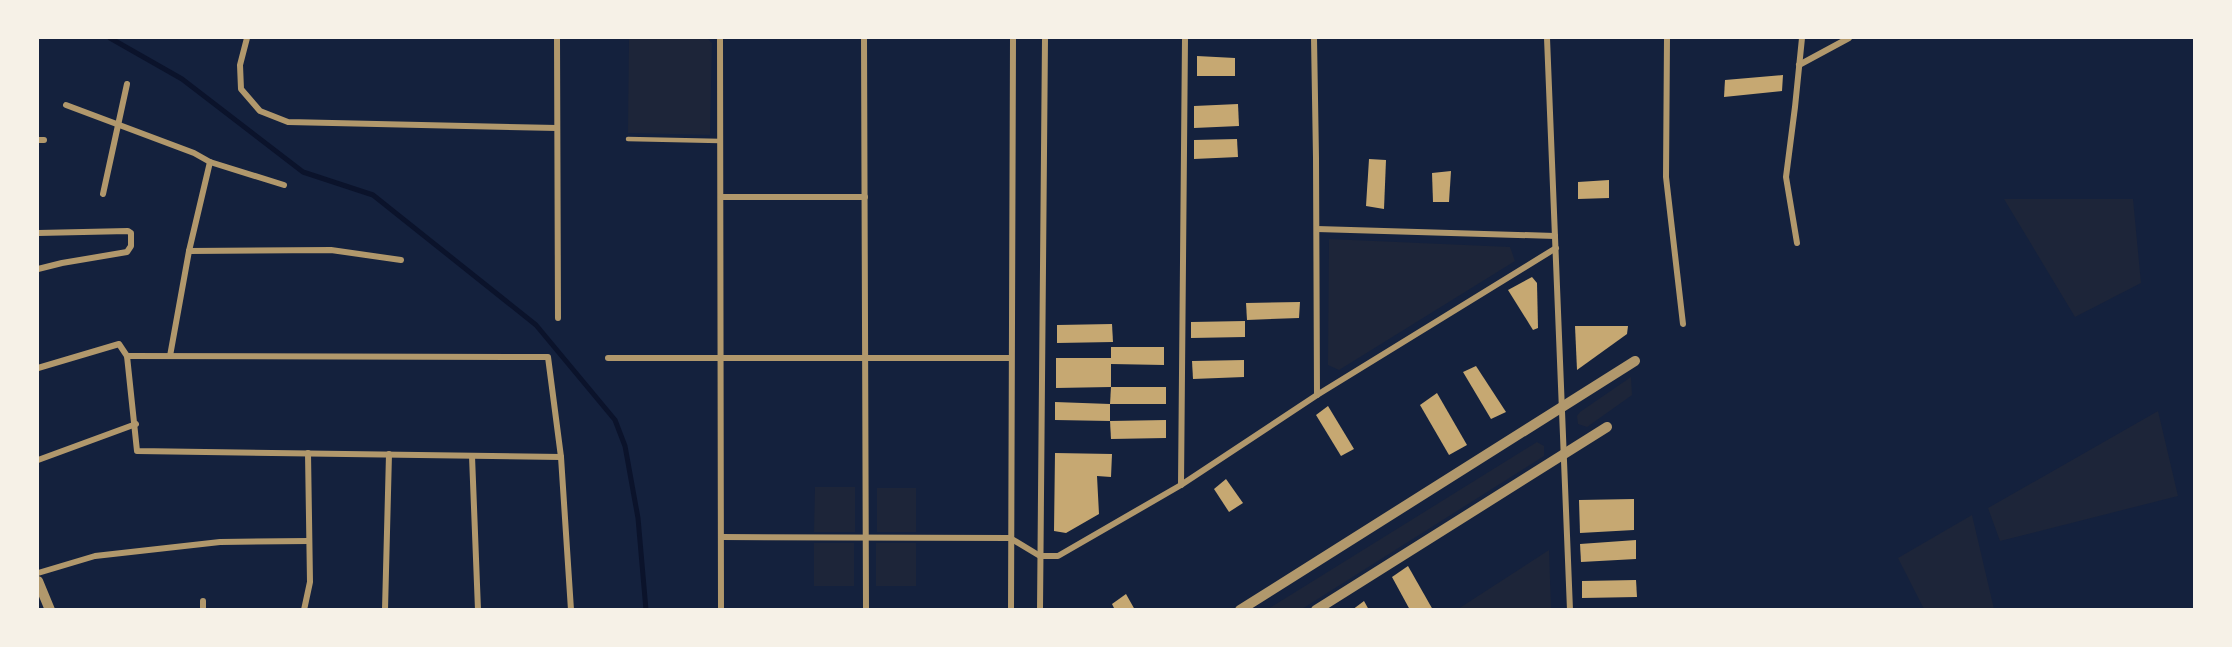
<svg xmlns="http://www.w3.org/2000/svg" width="2232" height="647" font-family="Arial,sans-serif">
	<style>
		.green { fill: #1d2539 }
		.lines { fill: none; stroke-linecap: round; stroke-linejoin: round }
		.stream { stroke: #0b132b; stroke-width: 5 }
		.building { fill: #c6a872 }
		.service { stroke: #b1986c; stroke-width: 4.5 }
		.minor { stroke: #b1986c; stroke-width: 6 }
		.tertiary { stroke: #b1986c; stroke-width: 10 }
	</style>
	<rect width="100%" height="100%" fill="#14213d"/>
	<g class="green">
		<path d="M629,38H707L712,43L710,135L628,133Z"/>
		<path d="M2004,199H2133L2141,283L2075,317Z"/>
		<path d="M1329,239L1510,247L1515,261L1339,370L1328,365Z"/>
		<path d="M1631,377L1632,395L1587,427L1578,424L1577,416L1580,412Z"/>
		<path d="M2158,411L2178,496L2000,541L1988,508Z"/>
		<path d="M1537,442L1544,446V456L1302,609H1268Z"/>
		<path d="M815,487H855V532H814Z"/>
		<rect x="877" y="488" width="39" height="44"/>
		<path d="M1972,515L1994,609H1924L1898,558Z"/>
		<rect x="814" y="543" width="40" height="43"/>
		<rect x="876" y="543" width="40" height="43"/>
		<path d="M1549,550L1551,609H1458Z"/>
	</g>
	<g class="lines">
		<path class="stream" d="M110,38L182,79L303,172L373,195L536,325L615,420L625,446L638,518L646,610"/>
	</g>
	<g class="building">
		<path d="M1197,56L1235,58V76H1197Z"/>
		<path d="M1783,75L1782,91L1724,97L1725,80Z"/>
		<path d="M1238,104L1239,126L1194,128V106Z"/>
		<path d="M1237,139L1238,157L1194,159V140Z"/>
		<path d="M1369,159L1386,160L1384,209L1366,206Z"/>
		<path d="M1451,171L1449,202H1433L1432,173Z"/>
		<path d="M1609,180V198L1578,199V182Z"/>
		<path d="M1532,277L1537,283L1538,328L1533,330L1508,290Z"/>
		<path d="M1300,302L1299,318L1247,320L1246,303Z"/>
		<path d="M1245,321V337L1191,338V322Z"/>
		<path d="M1112,324L1113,342L1057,343V325Z"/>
		<path d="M1575,326H1628L1627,334L1577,370Z"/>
		<path d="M1111,347H1164V365L1111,364V387L1056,388V358H1111Z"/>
		<path d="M1244,360V377L1193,379L1192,361Z"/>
		<path d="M1476,366L1506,412L1491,419L1463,372Z"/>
		<path d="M1111,387H1166V404H1110Z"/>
		<path d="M1437,393L1467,445L1449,455L1420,405Z"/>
		<path d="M1055,402L1110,404V421L1055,420Z"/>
		<path d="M1328,406L1354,449L1341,456L1316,415Z"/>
		<path d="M1166,420V438L1111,439L1110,421Z"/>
		<path d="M1055,453L1112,454L1111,477L1097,476L1099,514L1066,533L1054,531Z"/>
		<path d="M1226,479L1243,503L1229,512L1214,489Z"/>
		<path d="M1634,499V530L1580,533L1579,500Z"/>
		<path d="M1636,540V559L1581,562L1580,544Z"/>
		<path d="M1408,566L1433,610H1410L1392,577Z"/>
		<path d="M1636,580L1637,597L1582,598V581Z"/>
		<path d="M1126,594L1135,610H1115L1112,604Z"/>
		<path d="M1364,601L1369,610H1352Z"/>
	</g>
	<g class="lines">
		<path class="service" d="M628,139L720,141"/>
		<g class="minor">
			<path d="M247,38L240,65L241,89L260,111L288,122L557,128"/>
			<path d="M557,38L558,318"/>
			<path d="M720,38L721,610"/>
			<path d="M864,38L866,610"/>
			<path d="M1314,38L1316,158L1317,395"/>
			<path d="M1547,38L1570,610"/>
			<path d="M1667,38L1666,177L1683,324"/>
			<path d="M1799,65L1849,38"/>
			<path d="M66,105L194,153L210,162L284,185"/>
			<path d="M38,140H44"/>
			<path d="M103,194L127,84"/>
			<path d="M721,197H865"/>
			<path d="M1317,229L1555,236"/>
			<path d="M38,233L128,231L131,233V246L127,252L62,263L38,269"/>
			<path d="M1797,243L1786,177L1795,107L1802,38"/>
			<path d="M189,251L331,250L401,260"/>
			<path d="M127,356L548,357L561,457L571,610"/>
			<path d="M170,356L189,251L210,162"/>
			<path d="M608,358H1011"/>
			<path d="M38,368L119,344L127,356L137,451L561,457"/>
			<path d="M472,456L478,610"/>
			<path d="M38,460L136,424"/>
			<path d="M1181,485L1185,38"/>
			<path d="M721,537L1010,538L1040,556H1058L1181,485L1317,395L1556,248"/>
			<path d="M38,573L95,556L220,542L309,541"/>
			<path d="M203,601V610"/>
			<path d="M304,610L310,582L308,453"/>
			<path d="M385,610L389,454"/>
			<path d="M1011,610L1013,38"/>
			<path d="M1040,610L1045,38"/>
		</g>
		<g class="tertiary">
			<path d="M38,581L50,610"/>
			<path d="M1240,610L1635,361"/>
			<path d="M1316,610L1607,427"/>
		</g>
	</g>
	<rect width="2232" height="647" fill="none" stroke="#f6f1e7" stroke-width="78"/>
</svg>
